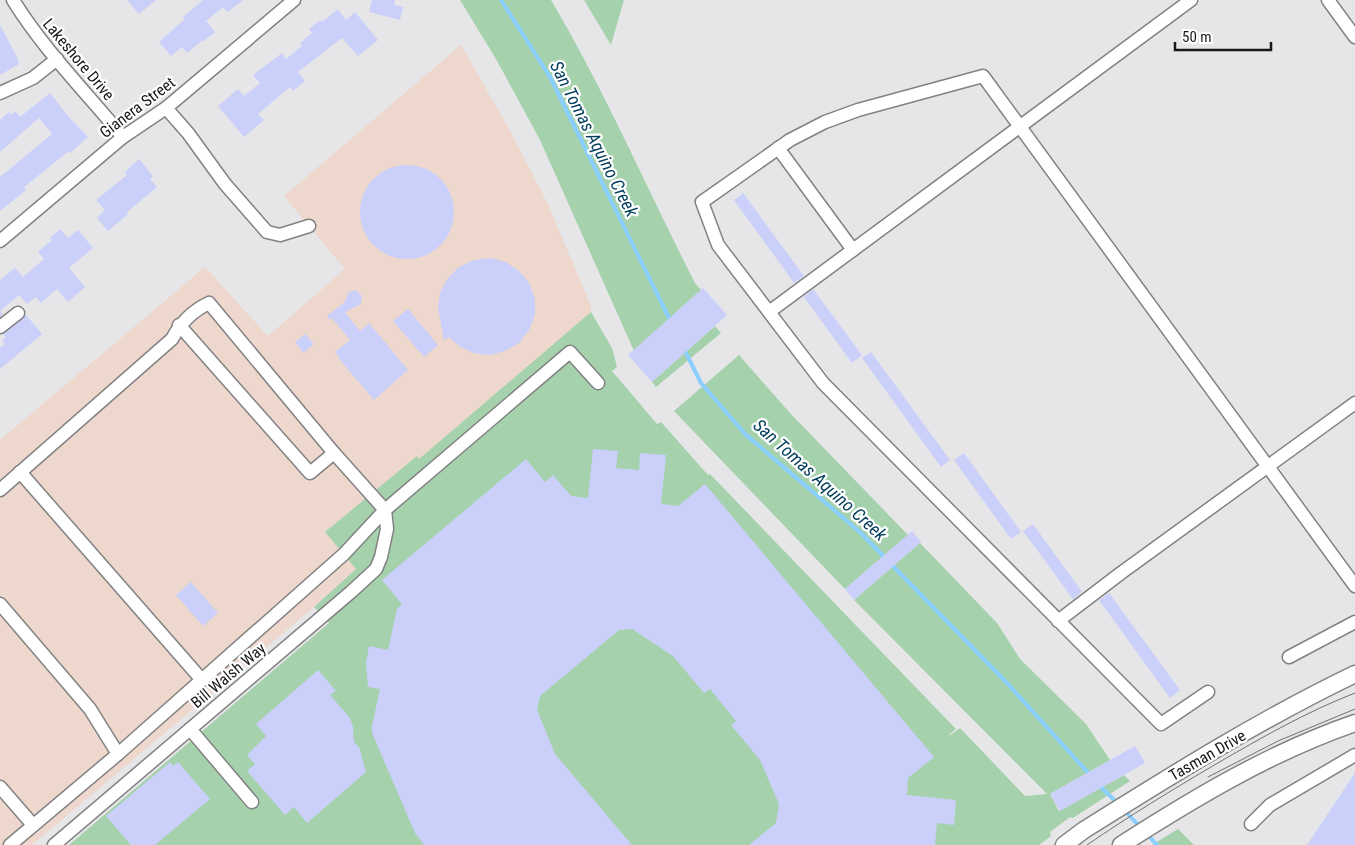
<svg xmlns="http://www.w3.org/2000/svg" width="1355" height="845" font-family="'Roboto Condensed',sans-serif">
	<style>
		.industrial { fill: #eed7cc }
		.green { fill: #a5d1ac }
		.lines { fill: none; stroke-linecap: round; stroke-linejoin: round }
		.stream { stroke: #89cfff; stroke-width: 4 }
		.building { fill: #cad0fa }
		.minor-casing { stroke: #828283; stroke-width: 15 }
		.major-casing { stroke: #828283; stroke-width: 19 }
		.minor { stroke: #fff; stroke-width: 12 }
		.major { stroke: #fff; stroke-width: 16 }
		.tram { stroke: #707071; stroke-width: 1 }
		.labels { text-anchor: middle; stroke-width: 4.5; stroke-linejoin: round; paint-order: stroke }
		.street-label { font-size: 16px; fill: #181818; stroke: #fff }
		.water-label { font-size: 18px; font-style: italic; fill: #013d5c; stroke: #fff }
	</style>
	<rect width="100%" height="100%" fill="#e6e6e8"/>
	<path class="industrial" d="M461,45L508,127L548,204L591,306V312L419,459L417,456L325,532L356,569L314,607L32,845H0V440L205,267L268,336L345,269L284,196Z"/>
	<g class="green">
		<path d="M460,0H551C605,91 647,189 695,283L701,290L634,351L540,140L496,59Z"/>
		<path d="M584,0H624L611,45Z"/>
		<path d="M591,312L612,348L617,367L612,371L657,424L661,422L708,475L710,474L956,729L949,735V736L960,728L1025,796L1047,794L854,600L920,543L997,623L1020,659L1086,724L1110,760L1050,794L1059,811L1124,775L1130,781L1073,818L1070,817L1050,832L1051,836L1039,845H69L329,623L314,607L356,569L325,532L417,456L419,459Z"/>
		<path d="M715,326L721,333L656,387L652,382Z"/>
		<path d="M739,355L790,413L908,535L845,589L674,411Z"/>
		<path d="M1178,829L1194,845H1152L1155,843Z"/>
	</g>
	<g class="lines">
		<g class="stream">
			<path d="M501,0L550,77L671,322"/>
			<path d="M684,349L701,383L745,434L861,533L885,558"/>
			<path d="M890,563L1007,683L1091,776"/>
			<path d="M1099,785L1117,803"/>
			<path d="M1124,810L1141,828"/>
			<path d="M1146,833L1157,845"/>
		</g>
	</g>
	<g class="building">
		<path d="M127,0H156L139,14Z"/>
		<path d="M203,0H243L228,12L223,7L206,21L215,32L204,41L203,40L187,53L182,47L171,56L159,42L185,19L183,17Z"/>
		<path d="M372,0H395L394,5L403,7L400,20L369,12Z"/>
		<path d="M338,9L346,20L355,12L378,40L358,56L342,38L298,72L305,81L293,91L290,87L258,114L264,120L244,137L218,106L238,89L244,96L260,83L253,75L282,53L286,59L302,46L300,43L312,33L309,29L320,20L322,22Z"/>
		<path d="M0,25L18,59L17,60L19,64L0,75Z"/>
		<path d="M50,93L68,116L88,137L70,153L69,151L24,187L26,190L0,211V177L52,134L39,118L0,152V120L9,112L11,115L15,111L20,117Z"/>
		<path d="M139,159L153,176L150,179L157,187L127,212L128,214L108,231L97,218L105,210L96,200L127,175L125,172Z"/>
		<circle cx="407" cy="212" r="47"/>
		<path d="M743,193L804,276L794,283L734,200Z"/>
		<path d="M60,229L68,238L78,230L93,248L69,268L85,287L68,302L57,289L41,303L36,297L27,304L19,295L0,311L3,314L0,317V280L15,268L23,277L44,259L38,252L52,240L50,238Z"/>
		<path d="M490,258L506,262L519,271L529,283L535,299V315L529,330L519,343L505,351L490,355L474,353L460,347L449,337L444,341L438,307L440,292L448,278L459,267L474,260Z"/>
		<path d="M703,288L727,315L652,382L628,355Z"/>
		<path d="M813,289L862,355L852,363L804,297Z"/>
		<path d="M356,290L362,296L361,304L345,312L360,331L369,323L408,370L374,400L339,359L340,358L335,352L350,340L332,318L330,320L327,316L345,302L348,293Z"/>
		<path d="M408,309L438,345L424,357L393,321Z"/>
		<path d="M26,315L42,334L0,369V348L5,344L2,340L6,337L3,334Z"/>
		<path d="M305,334L314,344L303,353L295,342Z"/>
		<path d="M871,352L950,460L941,467L862,358Z"/>
		<path d="M593,449L618,451L616,468L639,470L640,453L666,455L661,504L678,506L705,484L934,757L908,778L907,795L956,800L954,825L937,823L935,845H749L776,823L779,804L760,760L731,725L736,721L710,689L704,693L673,656L632,629L619,630L540,696L537,710L555,754L632,845H424L415,833L372,733V726L380,689L368,687L366,663L369,646L388,650L397,609L402,604L382,580L526,459L545,482L553,475L571,496L588,498Z"/>
		<path d="M964,453L1021,532L1011,539L954,460Z"/>
		<path d="M1033,524L1082,592L1073,599L1023,531Z"/>
		<path d="M912,531L921,542L854,600L845,589Z"/>
		<path d="M191,582L218,613L203,626L176,595Z"/>
		<path d="M1109,593L1180,690L1170,698L1099,600Z"/>
		<path d="M318,670L336,691L330,695L350,718L353,727L354,742L359,747L366,772L307,823L294,807L285,815L247,771L255,764L247,755L266,736L256,724Z"/>
		<path d="M1135,746L1145,763L1060,811L1050,794Z"/>
		<path d="M170,762L173,766L178,762L210,799L155,845H131L106,816Z"/>
		<path d="M1355,773V845H1307Z"/>
	</g>
	<g class="lines">
		<g class="minor-casing">
			<g id="minor">
				<path d="M13,0C44,50 86,92 123,137"/>
				<path d="M1328,0L1355,37"/>
				<path d="M0,93L33,78L57,59"/>
				<path d="M166,108L188,133L225,184L267,232L280,235L309,226"/>
				<path d="M778,148L853,250"/>
				<path d="M0,241L123,137L166,108L294,0"/>
				<path d="M769,312L1191,0"/>
				<path d="M179,325L310,473L334,453"/>
				<path d="M0,327L18,313"/>
				<path d="M20,472L202,680"/>
				<path d="M0,490L172,339C181,322 192,311 209,303L334,453L385,510"/>
				<path d="M0,604L90,709L118,754"/>
				<path d="M1058,621L1121,573L1355,403"/>
				<path d="M1289,657L1355,622"/>
				<path d="M1208,692L1161,724L823,383L718,245L702,202L790,140L825,122L858,110L983,76L1355,586"/>
				<path d="M190,729L252,802"/>
				<path d="M0,787L33,825"/>
				<path d="M1251,824L1270,805L1355,755"/>
				<path d="M10,845L118,754L344,554L385,510L570,352L598,383"/>
				<path d="M54,845L351,592L376,569L381,557L387,529L385,510"/>
			</g>
		</g>
		<g class="major-casing">
			<g id="major">
				<path d="M1064,845L1084,830C1172,775 1261,719 1355,674"/>
				<path d="M1121,845C1196,797 1271,752 1355,723"/>
			</g>
		</g>
		<use href="#minor" class="minor"/>
		<use href="#major" class="major"/>
		<g class="tram">
			<path d="M1208,777L1278,741L1355,709"/>
			<path d="M1087,845C1129,816 1172,790 1216,764C1261,738 1306,712 1355,693"/>
		</g>
	</g>
	<g class="labels">
		<g class="street-label">
			<text transform="translate(79 59) rotate(50)" y="6">Lakeshore Drive</text>
			<text transform="translate(137 107) rotate(-37)" y="6">Gianera Street</text>
			<text transform="translate(228 675) rotate(-40)" y="6">Bill Walsh Way</text>
			<text transform="translate(1207 755) rotate(-30)" y="6">Tasman Drive</text>
		</g>
		<g class="water-label">
			<text transform="translate(594 139) rotate(63)" y="6">San Tomas Aquino Creek</text>
			<text transform="translate(820 480) rotate(42)" y="6">San Tomas Aquino Creek</text>
		</g>
	</g>
	<path d="M1175 42v8h96v-8" fill="none" stroke="#181818" stroke-width="2.5"/>
	<text x="1182" y="42" font-size="15" fill="#181818" stroke="#ffffff" stroke-width="4" paint-order="stroke">50 m</text>
</svg>
